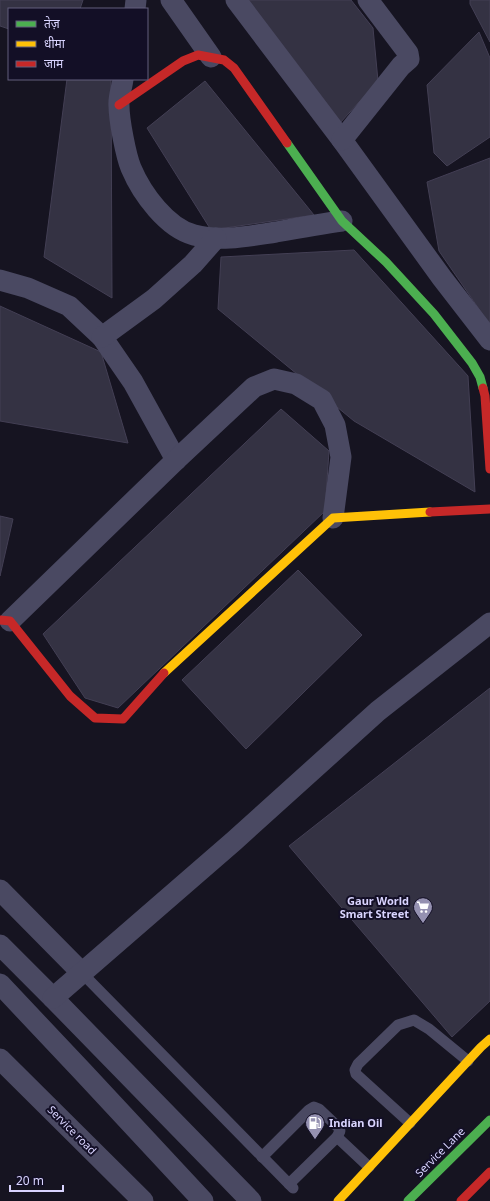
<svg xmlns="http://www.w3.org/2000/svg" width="490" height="1201" font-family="'Noto Sans','Noto Sans Devanagari',sans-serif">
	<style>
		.building { fill: #343243; stroke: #433f54 }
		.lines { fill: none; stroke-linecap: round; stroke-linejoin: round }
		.lane { stroke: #4a4962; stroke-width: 11 }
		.street { stroke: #4a4962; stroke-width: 21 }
		.fast { stroke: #4caf50; stroke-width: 9 }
		.slow { stroke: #ffc107; stroke-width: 9 }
		.jam { stroke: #c62828; stroke-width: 9 }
		.labels { text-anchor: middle; stroke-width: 4; stroke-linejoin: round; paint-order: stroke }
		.poi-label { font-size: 11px; font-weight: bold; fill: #d9d4ff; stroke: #130f26; text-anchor: end }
		.street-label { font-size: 11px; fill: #d9d4ff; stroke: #130f26 }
	</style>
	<rect width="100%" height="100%" fill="#161421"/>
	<g class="building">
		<path d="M0,0H83L80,9H9V29L0,26Z"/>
		<path d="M248,0H351L373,28L378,81L340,123Z"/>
		<path d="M470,0H490V42L470,4Z"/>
		<path d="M479,32L490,58V137L447,166L434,153L427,85Z"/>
		<path d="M67,79H111L112,298L44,257Z"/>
		<path d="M205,81L314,215L211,230L147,128Z"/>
		<path d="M490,158V325L439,251L427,182Z"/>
		<path d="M354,250L468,376L475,492L354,421L218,309L221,257Z"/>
		<path d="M0,306L101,352L128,443L0,421Z"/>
		<path d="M281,409L329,451L325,511L118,708L85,698L43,634Z"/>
		<path d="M0,516L13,519L0,576Z"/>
		<path d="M298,570L362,635L246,749L182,680Z"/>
		<path d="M490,688V1001L452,1037L289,846Z"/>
	</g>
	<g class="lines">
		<g class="lane">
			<path d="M82,973L293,1188"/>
			<path d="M410,1123L356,1074L355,1070L358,1064L398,1025L414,1020L429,1029L468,1061"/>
			<path d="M337,1137L369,1167"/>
			<path d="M262,1157L309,1110L314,1107L319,1109L339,1128L340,1131L337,1137L289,1184"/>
		</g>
		<g class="street">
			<path d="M171,0L211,57"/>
			<path d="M236,0L342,140L442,278L490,340"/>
			<path d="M135,9L136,0"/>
			<path d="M123,79C122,88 118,97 119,106C119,120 126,156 131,168C142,194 167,228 194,235C221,242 249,236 276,232C298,228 320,224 342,221"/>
			<path d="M342,140L401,66L409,59L408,53L368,0"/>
			<path d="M0,280L28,288L69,306L102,337L133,382L176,460"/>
			<path d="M102,337L154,299L193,264L216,238"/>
			<path d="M10,621L176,460L254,387L274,379L296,384L322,400L335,425L341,457L333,518"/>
			<path d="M0,890L82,973"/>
			<path d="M0,945L53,998L251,1201"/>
			<path d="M0,984L83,1072L203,1201"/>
			<path d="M53,998L234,841L378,711L490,623"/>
			<path d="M0,1059L143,1201"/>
		</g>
		<g class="fast">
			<path d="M287,143L342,221L386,262L434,314L472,363L480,377L483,388"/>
			<path d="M408,1201L490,1120"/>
		</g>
		<g class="slow">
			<path d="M164,673L333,518L430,512"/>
			<path d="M338,1201L481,1047L490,1039"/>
		</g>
		<g class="jam">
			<path d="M119,105L183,61L198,55L224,60L234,68L287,143"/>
			<path d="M483,388L485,396L490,469"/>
			<path d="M430,512L490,509"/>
			<path d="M0,620L10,621L70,696L95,718L123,719L164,673"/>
			<path d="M461,1201L490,1172"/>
		</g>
	</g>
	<defs>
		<g id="supermarket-pin" transform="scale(1)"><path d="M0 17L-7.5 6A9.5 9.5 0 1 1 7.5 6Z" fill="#9591b1" stroke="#130f26"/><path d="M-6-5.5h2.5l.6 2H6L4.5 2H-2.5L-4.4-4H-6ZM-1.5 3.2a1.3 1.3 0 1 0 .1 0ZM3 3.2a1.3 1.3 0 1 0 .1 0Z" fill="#fff"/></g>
		<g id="fuel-pin" transform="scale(1)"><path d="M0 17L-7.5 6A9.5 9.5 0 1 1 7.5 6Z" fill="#9591b1" stroke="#130f26"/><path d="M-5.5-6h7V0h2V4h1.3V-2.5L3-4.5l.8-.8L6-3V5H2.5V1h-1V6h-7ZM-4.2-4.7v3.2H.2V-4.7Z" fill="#fff"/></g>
	</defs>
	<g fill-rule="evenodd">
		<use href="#supermarket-pin" x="423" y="907"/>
		<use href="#fuel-pin" x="315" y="1123"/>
	</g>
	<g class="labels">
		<g class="poi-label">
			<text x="409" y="905">Gaur World<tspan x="409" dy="13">Smart Street</tspan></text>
			<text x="329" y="1127" text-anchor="start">Indian Oil</text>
		</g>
		<g class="street-label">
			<text transform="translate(72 1130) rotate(45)" y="4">Service road</text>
			<text transform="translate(440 1152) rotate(-45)" y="4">Service Lane</text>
		</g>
	</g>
	<rect x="8" y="8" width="140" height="72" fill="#130f26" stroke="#625e7d"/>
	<rect x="16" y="21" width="20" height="6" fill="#4caf50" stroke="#625e7d"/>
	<text x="44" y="28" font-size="12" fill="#d9d4ff">तेज़</text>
	<rect x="16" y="41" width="20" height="6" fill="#ffc107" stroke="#625e7d"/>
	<text x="44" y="48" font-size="12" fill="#d9d4ff">धीमा</text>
	<rect x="16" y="61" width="20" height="6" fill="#c62828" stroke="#625e7d"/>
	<text x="44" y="68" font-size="12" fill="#d9d4ff">जाम</text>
	<path d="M10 1185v6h53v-6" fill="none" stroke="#d9d4ff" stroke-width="2"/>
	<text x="16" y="1185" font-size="12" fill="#d9d4ff" stroke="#130f26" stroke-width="3" paint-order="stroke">20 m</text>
</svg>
